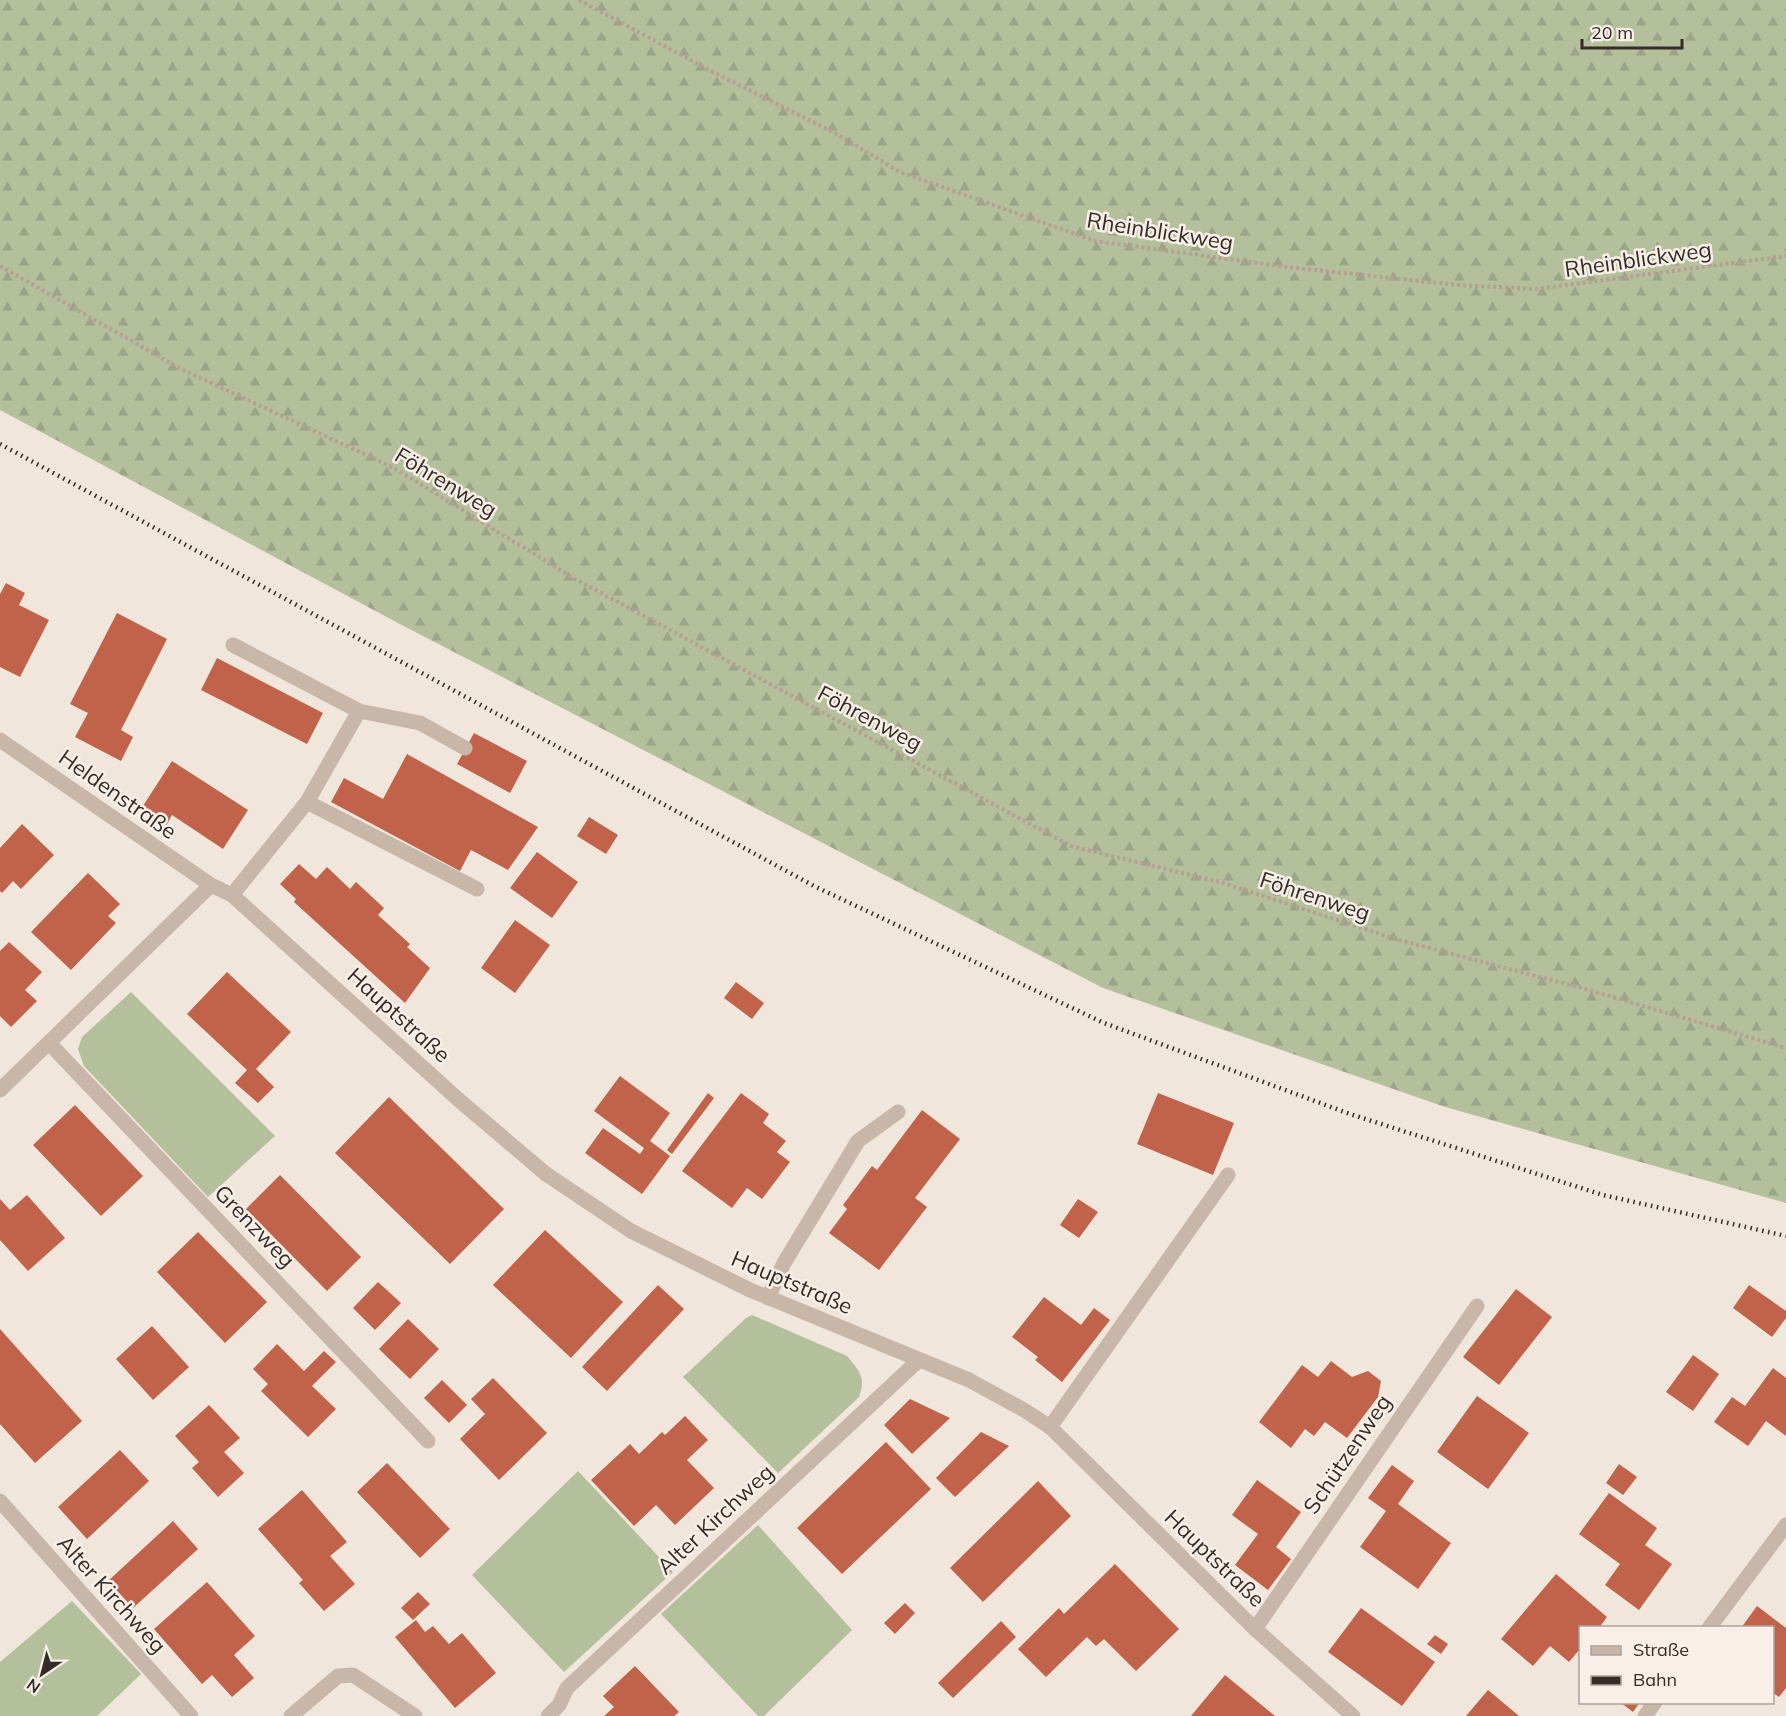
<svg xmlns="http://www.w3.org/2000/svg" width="1786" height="1716" font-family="Mulish,sans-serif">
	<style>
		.grass { fill: #b4bf9c }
		.forest { fill: url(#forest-firs) }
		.building { fill: #c0634a }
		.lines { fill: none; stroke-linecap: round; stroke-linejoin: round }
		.path { stroke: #b4a092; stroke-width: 4; stroke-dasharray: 3 3; stroke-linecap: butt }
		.lane { stroke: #c8b6a8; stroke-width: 15 }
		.street { stroke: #c8b6a8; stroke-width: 15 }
		.rail { stroke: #352c28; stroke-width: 4.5; stroke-dasharray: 1.5 4.5; stroke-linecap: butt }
		.labels { text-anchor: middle; stroke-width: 5; stroke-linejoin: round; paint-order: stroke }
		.street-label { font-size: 22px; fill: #352c28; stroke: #f8f0e8 }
	</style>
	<defs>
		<pattern id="forest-firs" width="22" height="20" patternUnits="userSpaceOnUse" patternTransform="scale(1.5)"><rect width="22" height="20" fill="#b4bf9c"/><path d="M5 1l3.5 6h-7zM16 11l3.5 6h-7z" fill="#9ba486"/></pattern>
	</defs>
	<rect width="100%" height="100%" fill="#f0e6db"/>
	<g class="grass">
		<path d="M131,992L275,1136L208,1197L84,1066L78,1049L82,1037Z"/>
		<path d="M752,1315L847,1356C860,1372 866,1377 859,1397L778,1473L683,1377L746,1318Z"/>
		<path d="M578,1471L673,1572L564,1672L472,1575Z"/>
		<path d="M758,1525L852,1630L764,1716H758L661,1614Z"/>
		<path d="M72,1601L141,1674L97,1716H0V1662Z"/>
	</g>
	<path class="forest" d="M0,0H1786V1203L1445,1107L1103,988L398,623L0,410Z"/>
	<g class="building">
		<path d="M6,583L25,593L19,605L49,620L20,677L0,667V594Z"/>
		<path d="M117,613L167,639L121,730L133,737L121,761L75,737L88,713L70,704Z"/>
		<path d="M217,658L323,713L307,744L201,690Z"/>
		<path d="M474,733L527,761L510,793L457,764Z"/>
		<path d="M407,754L538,827L508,870L471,850L460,871L331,802L344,778L383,799Z"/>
		<path d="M172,761L248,810L223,849L172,815L166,826L141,809Z"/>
		<path d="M589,817L618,835L606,854L577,836Z"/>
		<path d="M22,824L54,855L21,889L13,881L2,893L0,891V848Z"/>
		<path d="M537,852L578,882L552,918L510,888Z"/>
		<path d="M299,864L316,879L327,867L350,889L356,882L384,908L378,915L410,944L407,947L430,968L405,1003L294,902L296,899L280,884Z"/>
		<path d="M88,873L120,904L108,916L116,923L71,970L31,932Z"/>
		<path d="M515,920L550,945L515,993L481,968Z"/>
		<path d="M9,942L42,972L25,990L37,1001L11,1027L0,1016V951Z"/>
		<path d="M227,972L291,1032L256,1069L274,1087L258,1103L235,1083L247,1070L187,1014Z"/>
		<path d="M736,982L764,1003L752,1019L724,998Z"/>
		<path d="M620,1076L670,1113L650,1141L670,1156L642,1194L585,1153L603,1128L640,1154L644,1148L594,1111Z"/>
		<path d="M708,1093L714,1098L672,1154L667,1150Z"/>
		<path d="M741,1093L769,1114L763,1123L786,1141L777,1152L790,1162L762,1199L747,1188L732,1208L682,1171Z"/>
		<path d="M1158,1093L1234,1123L1213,1175L1137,1144Z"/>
		<path d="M389,1097L504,1209L450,1264L335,1153Z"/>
		<path d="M75,1105L143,1176L101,1216L33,1145Z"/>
		<path d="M922,1110L960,1139L915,1198L927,1207L879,1270L829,1233L847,1209L843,1205L872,1166L877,1170Z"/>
		<path d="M280,1175L361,1257L327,1291L246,1209Z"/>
		<path d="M27,1195L65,1238L28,1271L0,1240V1199L10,1210Z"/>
		<path d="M1078,1199L1098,1212L1079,1238L1060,1225Z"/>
		<path d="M545,1230L623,1302L571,1358L493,1285Z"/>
		<path d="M198,1232L267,1302L225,1343L157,1272Z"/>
		<path d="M378,1282L401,1303L375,1330L353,1308Z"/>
		<path d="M658,1285L684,1309L607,1391L582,1367Z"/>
		<path d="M1749,1285L1786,1311V1318L1772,1337L1733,1308Z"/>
		<path d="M1516,1289L1552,1317L1499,1385L1463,1357Z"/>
		<path d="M1044,1297L1081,1325L1094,1308L1110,1320L1062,1382L1035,1360L1038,1357L1012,1337Z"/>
		<path d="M408,1319L439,1349L410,1379L379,1349Z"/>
		<path d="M152,1326L189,1367L153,1400L116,1359Z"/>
		<path d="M0,1329L82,1421L35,1463L0,1424Z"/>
		<path d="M277,1344L304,1371L324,1351L336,1362L312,1386L336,1409L308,1437L261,1391L268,1384L253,1369Z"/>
		<path d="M1693,1355L1719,1374L1693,1411L1666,1392Z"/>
		<path d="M1331,1361L1352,1377L1368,1371L1381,1381L1378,1397L1347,1438L1325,1422L1314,1436L1305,1429L1291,1448L1259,1422L1302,1365L1318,1377Z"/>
		<path d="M1773,1368L1786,1378V1436L1766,1421L1748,1446L1714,1422L1732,1397L1745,1406Z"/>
		<path d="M493,1378L547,1433L499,1480L460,1439L485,1414L471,1399Z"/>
		<path d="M442,1380L467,1405L449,1423L424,1398Z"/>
		<path d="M1477,1396L1529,1433L1488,1489L1437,1452Z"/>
		<path d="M910,1399L950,1418L912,1454L884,1425Z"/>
		<path d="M209,1405L240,1438L224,1452L244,1473L218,1497L192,1468L199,1462L175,1436Z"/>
		<path d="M685,1416L708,1440L687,1460L714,1488L675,1525L656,1505L634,1526L591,1480L630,1444L639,1454L662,1432L665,1435Z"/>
		<path d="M981,1432L1009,1446L955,1497L936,1478Z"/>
		<path d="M886,1442L931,1489L842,1574L797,1528Z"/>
		<path d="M120,1450L149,1481L87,1539L58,1507Z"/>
		<path d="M387,1463L450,1529L420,1558L357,1492Z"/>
		<path d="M1619,1464L1637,1477L1623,1495L1606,1483Z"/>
		<path d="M1392,1465L1414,1481L1398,1504L1451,1543L1418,1589L1360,1547L1386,1511L1368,1498Z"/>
		<path d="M1257,1480L1301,1512L1276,1547L1291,1559L1268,1590L1235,1565L1258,1534L1232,1515Z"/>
		<path d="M1038,1481L1071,1516L983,1602L950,1568Z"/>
		<path d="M302,1490L347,1542L330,1556L355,1584L324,1611L299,1583L303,1580L258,1529Z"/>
		<path d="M1609,1493L1657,1528L1645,1545L1672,1564L1639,1610L1605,1585L1620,1564L1579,1534Z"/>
		<path d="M173,1521L198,1549L133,1608L108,1581Z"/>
		<path d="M1115,1564L1179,1629L1136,1671L1104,1639L1096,1646L1087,1637L1046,1677L1018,1649L1059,1608L1064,1614Z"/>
		<path d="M1556,1574L1607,1617L1599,1628H1580V1649L1569,1662L1550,1646L1533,1666L1501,1639Z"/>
		<path d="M207,1582L255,1636L234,1655L254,1678L232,1697L212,1675L202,1684L154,1629Z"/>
		<path d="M418,1592L430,1604L413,1620L401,1608Z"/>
		<path d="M905,1603L915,1613L895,1634L884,1623Z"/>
		<path d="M1757,1606L1786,1628V1688L1779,1697L1772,1692V1628H1741Z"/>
		<path d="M1361,1608L1435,1662L1402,1706L1328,1652Z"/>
		<path d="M416,1620L425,1632L433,1626L449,1644L462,1633L496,1673L455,1708L395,1637Z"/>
		<path d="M1001,1621L1016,1637L953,1698L938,1683Z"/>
		<path d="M1435,1635L1448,1644L1441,1654L1427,1644Z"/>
		<path d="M635,1666L679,1712L674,1716H604L614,1707L603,1696Z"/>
		<path d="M1225,1675L1275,1716H1191Z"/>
		<path d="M1488,1690L1519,1716H1466Z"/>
		<path d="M1620,1702H1640L1633,1712Z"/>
	</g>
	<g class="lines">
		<g class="path">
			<path d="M579,0L709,70L835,133L900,172L1095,241L1287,267L1458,285L1536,289L1786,256"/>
			<path d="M0,266L179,368L394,468L575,579L1071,846L1220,882L1399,940L1589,990L1786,1048"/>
		</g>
		<g class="lane">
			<path d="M233,645L359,711L420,723L465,748"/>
			<path d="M307,802L477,889"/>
			<path d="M232,895L307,802L359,711"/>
			<path d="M49,1043L428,1441"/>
			<path d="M768,1298L784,1263L858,1141L898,1112"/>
			<path d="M1050,1427L1228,1175"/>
		</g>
		<g class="street">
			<path d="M0,740L211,885L232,895L460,1101L546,1174L631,1231L750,1290L969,1380L1024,1410L1050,1427L1255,1629L1353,1716"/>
			<path d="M0,1090L211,885"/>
			<path d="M0,1501L191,1716"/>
			<path d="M1709,1628L1786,1525"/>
			<path d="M1255,1629L1477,1306"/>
			<path d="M291,1716L338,1676L353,1675L415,1716"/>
			<path d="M548,1716L559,1705L567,1688L919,1360"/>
			<path d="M1645,1716L1655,1702"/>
		</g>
		<path class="rail" d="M0,444L814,886L1104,1023L1350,1114L1603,1195L1786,1236"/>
	</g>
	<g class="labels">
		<g class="street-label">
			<text transform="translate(1160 231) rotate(9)" y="8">Rheinblickweg</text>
			<text transform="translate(1638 259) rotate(-8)" y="8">Rheinblickweg</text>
			<text transform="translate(446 482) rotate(31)" y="8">Föhrenweg</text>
			<text transform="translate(870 718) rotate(28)" y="8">Föhrenweg</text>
			<text transform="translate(118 794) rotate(35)" y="8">Heldenstraße</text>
			<text transform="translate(1315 896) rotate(18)" y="8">Föhrenweg</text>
			<text transform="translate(399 1015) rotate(42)" y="8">Hauptstraße</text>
			<text transform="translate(255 1226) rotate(46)" y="8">Grenzweg</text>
			<text transform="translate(792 1282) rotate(23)" y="8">Hauptstraße</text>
			<text transform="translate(1347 1454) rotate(-56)" y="8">Schützenweg</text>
			<text transform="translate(715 1519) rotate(-43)" y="8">Alter Kirchweg</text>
			<text transform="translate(1215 1558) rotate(44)" y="8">Hauptstraße</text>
			<text transform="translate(112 1594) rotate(48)" y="8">Alter Kirchweg</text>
		</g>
	</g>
	<rect x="1579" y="1626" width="195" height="78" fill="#f8f0e8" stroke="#aaa29b" stroke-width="1.5"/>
	<rect x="1591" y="1646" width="30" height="9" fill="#c8b6a8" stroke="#aaa29b" stroke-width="1.5"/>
	<text x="1633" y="1656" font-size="18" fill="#352c28">Straße</text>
	<rect x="1591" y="1676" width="30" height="9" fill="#352c28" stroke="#aaa29b" stroke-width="1.5"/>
	<text x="1633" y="1686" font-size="18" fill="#352c28">Bahn</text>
	<g transform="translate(42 1674) rotate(215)" stroke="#f8f0e8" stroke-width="4.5" paint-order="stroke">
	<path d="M0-4.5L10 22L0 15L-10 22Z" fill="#352c28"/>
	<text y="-9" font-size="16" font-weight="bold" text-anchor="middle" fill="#352c28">N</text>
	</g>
	<path d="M1582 39v9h100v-9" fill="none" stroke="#352c28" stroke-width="3"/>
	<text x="1591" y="39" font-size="18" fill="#352c28" stroke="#f8f0e8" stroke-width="4.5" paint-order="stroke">20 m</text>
</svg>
